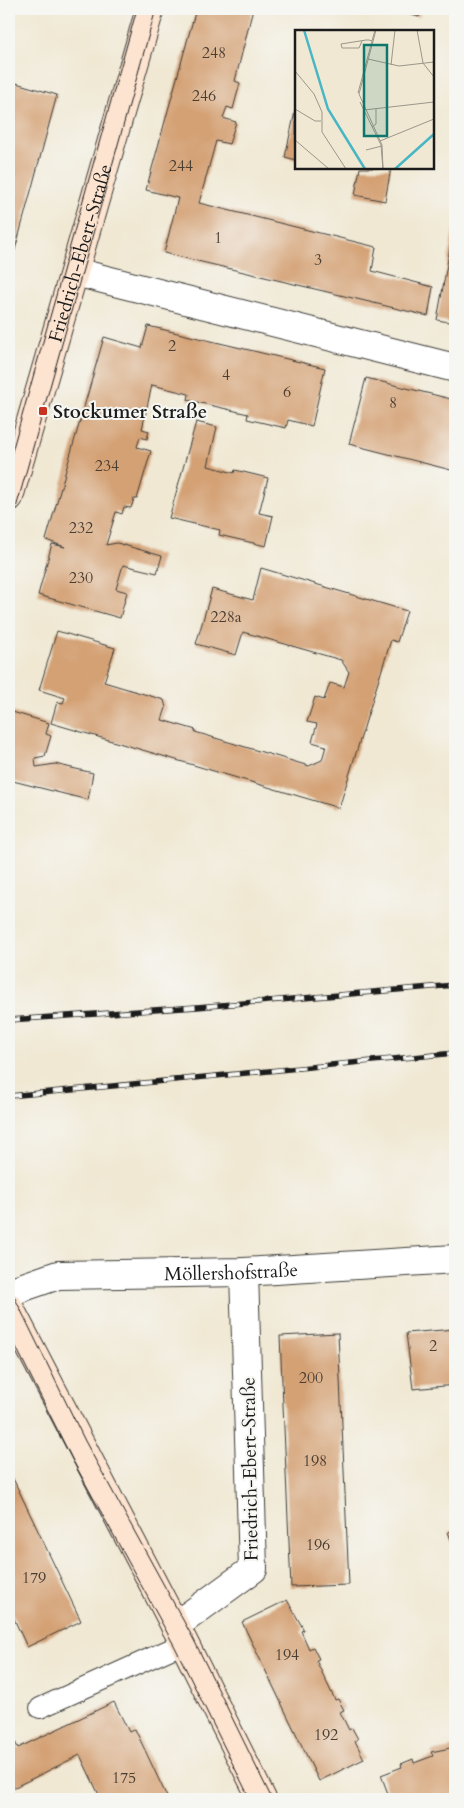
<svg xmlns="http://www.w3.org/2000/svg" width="464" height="1808" font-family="Cardo,serif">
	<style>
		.building { fill: #d4a175 }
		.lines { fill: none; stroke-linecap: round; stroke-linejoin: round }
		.lane-casing { stroke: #3c3b37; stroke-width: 22 }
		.street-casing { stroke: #3c3b37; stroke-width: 30 }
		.secondary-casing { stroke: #3c3b37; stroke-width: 30 }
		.lane { stroke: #fff; stroke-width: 20 }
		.street { stroke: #fff; stroke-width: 28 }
		.secondary { stroke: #fde4d0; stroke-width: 28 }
		.tram { stroke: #1c1c1c; stroke-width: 1 }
		.rail-casing { stroke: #1c1c1c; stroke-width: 5.5 }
		.rail { stroke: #f6f6f2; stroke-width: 4; stroke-dasharray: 11; stroke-linecap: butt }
		.poi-dot { fill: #c8321e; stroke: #f6f6f2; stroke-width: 2 }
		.labels { text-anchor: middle; stroke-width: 4; stroke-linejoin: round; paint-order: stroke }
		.number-label { font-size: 16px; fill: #4a3d32 }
		.street-label { font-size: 19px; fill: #1c1c1c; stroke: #f6f6f2 }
		.poi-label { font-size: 19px; font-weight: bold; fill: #1c1c1c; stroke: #f6f6f2; text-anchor: start }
		.inset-river { fill: none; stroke: #49b6c5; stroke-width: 2.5 }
		.inset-road { fill: none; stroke: #9b968a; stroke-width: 1 }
		.view { fill: #0f766e; fill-opacity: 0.15; stroke: #0f766e; stroke-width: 2.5 }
		.inset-edge { fill: none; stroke: #1c1c1c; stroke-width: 2.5 }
	</style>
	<rect width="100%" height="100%" fill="#f6f6f2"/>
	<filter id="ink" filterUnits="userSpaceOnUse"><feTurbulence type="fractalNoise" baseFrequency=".02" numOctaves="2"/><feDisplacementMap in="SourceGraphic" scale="10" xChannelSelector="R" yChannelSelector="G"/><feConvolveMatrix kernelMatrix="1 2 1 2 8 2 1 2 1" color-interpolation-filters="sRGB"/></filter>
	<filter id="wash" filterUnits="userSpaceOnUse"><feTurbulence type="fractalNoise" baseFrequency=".0096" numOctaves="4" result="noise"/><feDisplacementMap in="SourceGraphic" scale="20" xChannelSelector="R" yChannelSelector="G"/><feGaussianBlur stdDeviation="1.12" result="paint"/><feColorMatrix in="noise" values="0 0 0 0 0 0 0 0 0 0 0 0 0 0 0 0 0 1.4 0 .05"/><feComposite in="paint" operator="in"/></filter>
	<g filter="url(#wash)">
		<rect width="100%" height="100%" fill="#f0e8d3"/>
		<g id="blocks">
			<g class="building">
				<path d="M196,9H253L235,81L240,83L233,109L227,107L223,118L236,122L229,144L216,141L199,203L376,247L372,271L433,287L428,316L164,253L178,198L146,190Z"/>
				<path d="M388,9H421L419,17Z"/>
				<path d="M9,81L57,95L9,272Z"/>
				<path d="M296,107V160L285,157Z"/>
				<path d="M360,168H391L385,201L355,195Z"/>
				<path d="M454,226H455V323L437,320Z"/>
				<path d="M148,326L325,368L312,426L288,420L286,428L247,419L248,414L188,400L189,394L152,385L142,429L149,431L147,439L140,437L137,447L151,451L137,499H134L131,508L124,507L122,514L116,512L106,545L117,543L162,556L157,573L123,565L116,589L127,592L120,618L38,595L52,544L65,547L46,540L104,337L142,348Z"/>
				<path d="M366,378L455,400V471L349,444Z"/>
				<path d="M196,422L217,427L208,466L234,473L235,470L268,478L259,513L273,516L266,546L219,535L220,530L169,518Z"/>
				<path d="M261,568L407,611L397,642L391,640L339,808L51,723L57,702L63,703L65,698L39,690L57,631L115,648L104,682L164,700L166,708L162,720L196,730L195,732L309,766L322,760L326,746L312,742L317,724L307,722L315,697L324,700L330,683L344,687L349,672L341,660L243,632L236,655L196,644L212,589L253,600Z"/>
				<path d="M9,711L49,723L46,734L51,736L45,756L35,758L36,767L55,764L93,773L88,800L9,780Z"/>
				<path d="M455,1329V1385L413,1389L406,1333Z"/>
				<path d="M338,1333L349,1585L291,1587L280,1336Z"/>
				<path d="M9,1470L81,1621L27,1647L9,1608Z"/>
				<path d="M455,1530V1550L448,1532Z"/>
				<path d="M287,1600L304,1630L301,1631L309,1649L313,1647L319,1659L316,1660L335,1700L338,1699L344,1710L340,1712L349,1730L352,1728L358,1739L355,1741L364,1759L319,1781L242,1622Z"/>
				<path d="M114,1702L129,1732L135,1729L168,1799H101L80,1755L9,1790V1729L18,1748Z"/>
				<path d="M455,1747V1799H390L381,1775L402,1767L401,1764L413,1759L414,1763L433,1756L431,1752Z"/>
			</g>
		</g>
	</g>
	<g filter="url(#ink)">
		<use href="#blocks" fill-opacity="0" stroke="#3c3b37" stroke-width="1"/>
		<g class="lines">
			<g class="lane-casing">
				<path id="lane" d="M40,1708L184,1643"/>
			</g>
			<g class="street-casing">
				<g id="street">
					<path d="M75,272L455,368"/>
					<path id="s1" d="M9,1292L58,1275L244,1272L455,1259"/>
					<path d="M175,1626L253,1569L244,1272"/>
				</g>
			</g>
			<g class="secondary-casing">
				<g id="secondary">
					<path id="s2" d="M9,497L150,9"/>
					<path d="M9,1307L184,1643L262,1799"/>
				</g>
			</g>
			<use href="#lane" class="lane"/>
			<use href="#street" class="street"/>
			<use href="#secondary" class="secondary"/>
			<g class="tram">
				<path d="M9,462L137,9"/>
				<path d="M9,533L156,9"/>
				<path d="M9,1286L85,1441L194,1640L272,1799"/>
				<path d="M9,1333L72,1459L175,1647L250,1799"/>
			</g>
			<g class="rail-casing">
				<g id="rail">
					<path d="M9,1020L197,1007L455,985"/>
					<path d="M9,1096L455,1053"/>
				</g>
			</g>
			<use href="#rail" class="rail"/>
		</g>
	</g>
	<rect class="poi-dot" x="38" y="406" width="10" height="10" rx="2.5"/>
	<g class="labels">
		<g class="number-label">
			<text x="214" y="58">248</text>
			<text x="204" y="101">246</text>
			<text x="181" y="171">244</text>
			<text x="218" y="243">1</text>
			<text x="318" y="265">3</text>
			<text x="172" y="351">2</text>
			<text x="226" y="380">4</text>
			<text x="287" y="397">6</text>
			<text x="393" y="408">8</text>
			<text x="107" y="471">234</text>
			<text x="81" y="533">232</text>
			<text x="81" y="583">230</text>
			<text x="226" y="622">228a</text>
			<text x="433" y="1351">2</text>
			<text x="311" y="1383">200</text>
			<text x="315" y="1466">198</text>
			<text x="318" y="1550">196</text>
			<text x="34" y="1583">179</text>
			<text x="287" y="1660">194</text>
			<text x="326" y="1740">192</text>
			<text x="124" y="1783">175</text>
		</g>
		<g class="street-label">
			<text dy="7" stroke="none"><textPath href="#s2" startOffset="254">Friedrich-Ebert-Straße</textPath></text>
			<text dy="7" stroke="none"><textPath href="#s1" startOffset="225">Möllershofstraße</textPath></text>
			<text transform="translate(249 1469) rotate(-91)" y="7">Friedrich-Ebert-Straße</text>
		</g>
		<g class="poi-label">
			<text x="53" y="418">Stockumer Straße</text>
		</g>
	</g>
	<g transform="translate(295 30)">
		<rect width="139" height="139" fill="#f0e8d3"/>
		<path class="inset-river" d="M9,0L33,79L70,139M100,139L139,104"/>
		<path class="inset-road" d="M81,0L64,64L87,115L88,139M122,0L128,33L139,47M67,11L64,18H47L46,14L71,10H74L77,11M73,29L104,36L139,32M96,35L100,0M0,41L19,64L27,82V102L51,139M63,63L80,0M65,72L86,115L88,139M0,79L20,91H26M69,80L139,72M77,97L81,94V79M0,110L34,139M85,111L139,89M71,120L87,116"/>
		<path class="view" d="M69,15H92V106H69Z"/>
		<rect width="139" height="139" class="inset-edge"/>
	</g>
	<rect width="464" height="1808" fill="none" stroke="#f6f6f2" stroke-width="30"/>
</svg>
